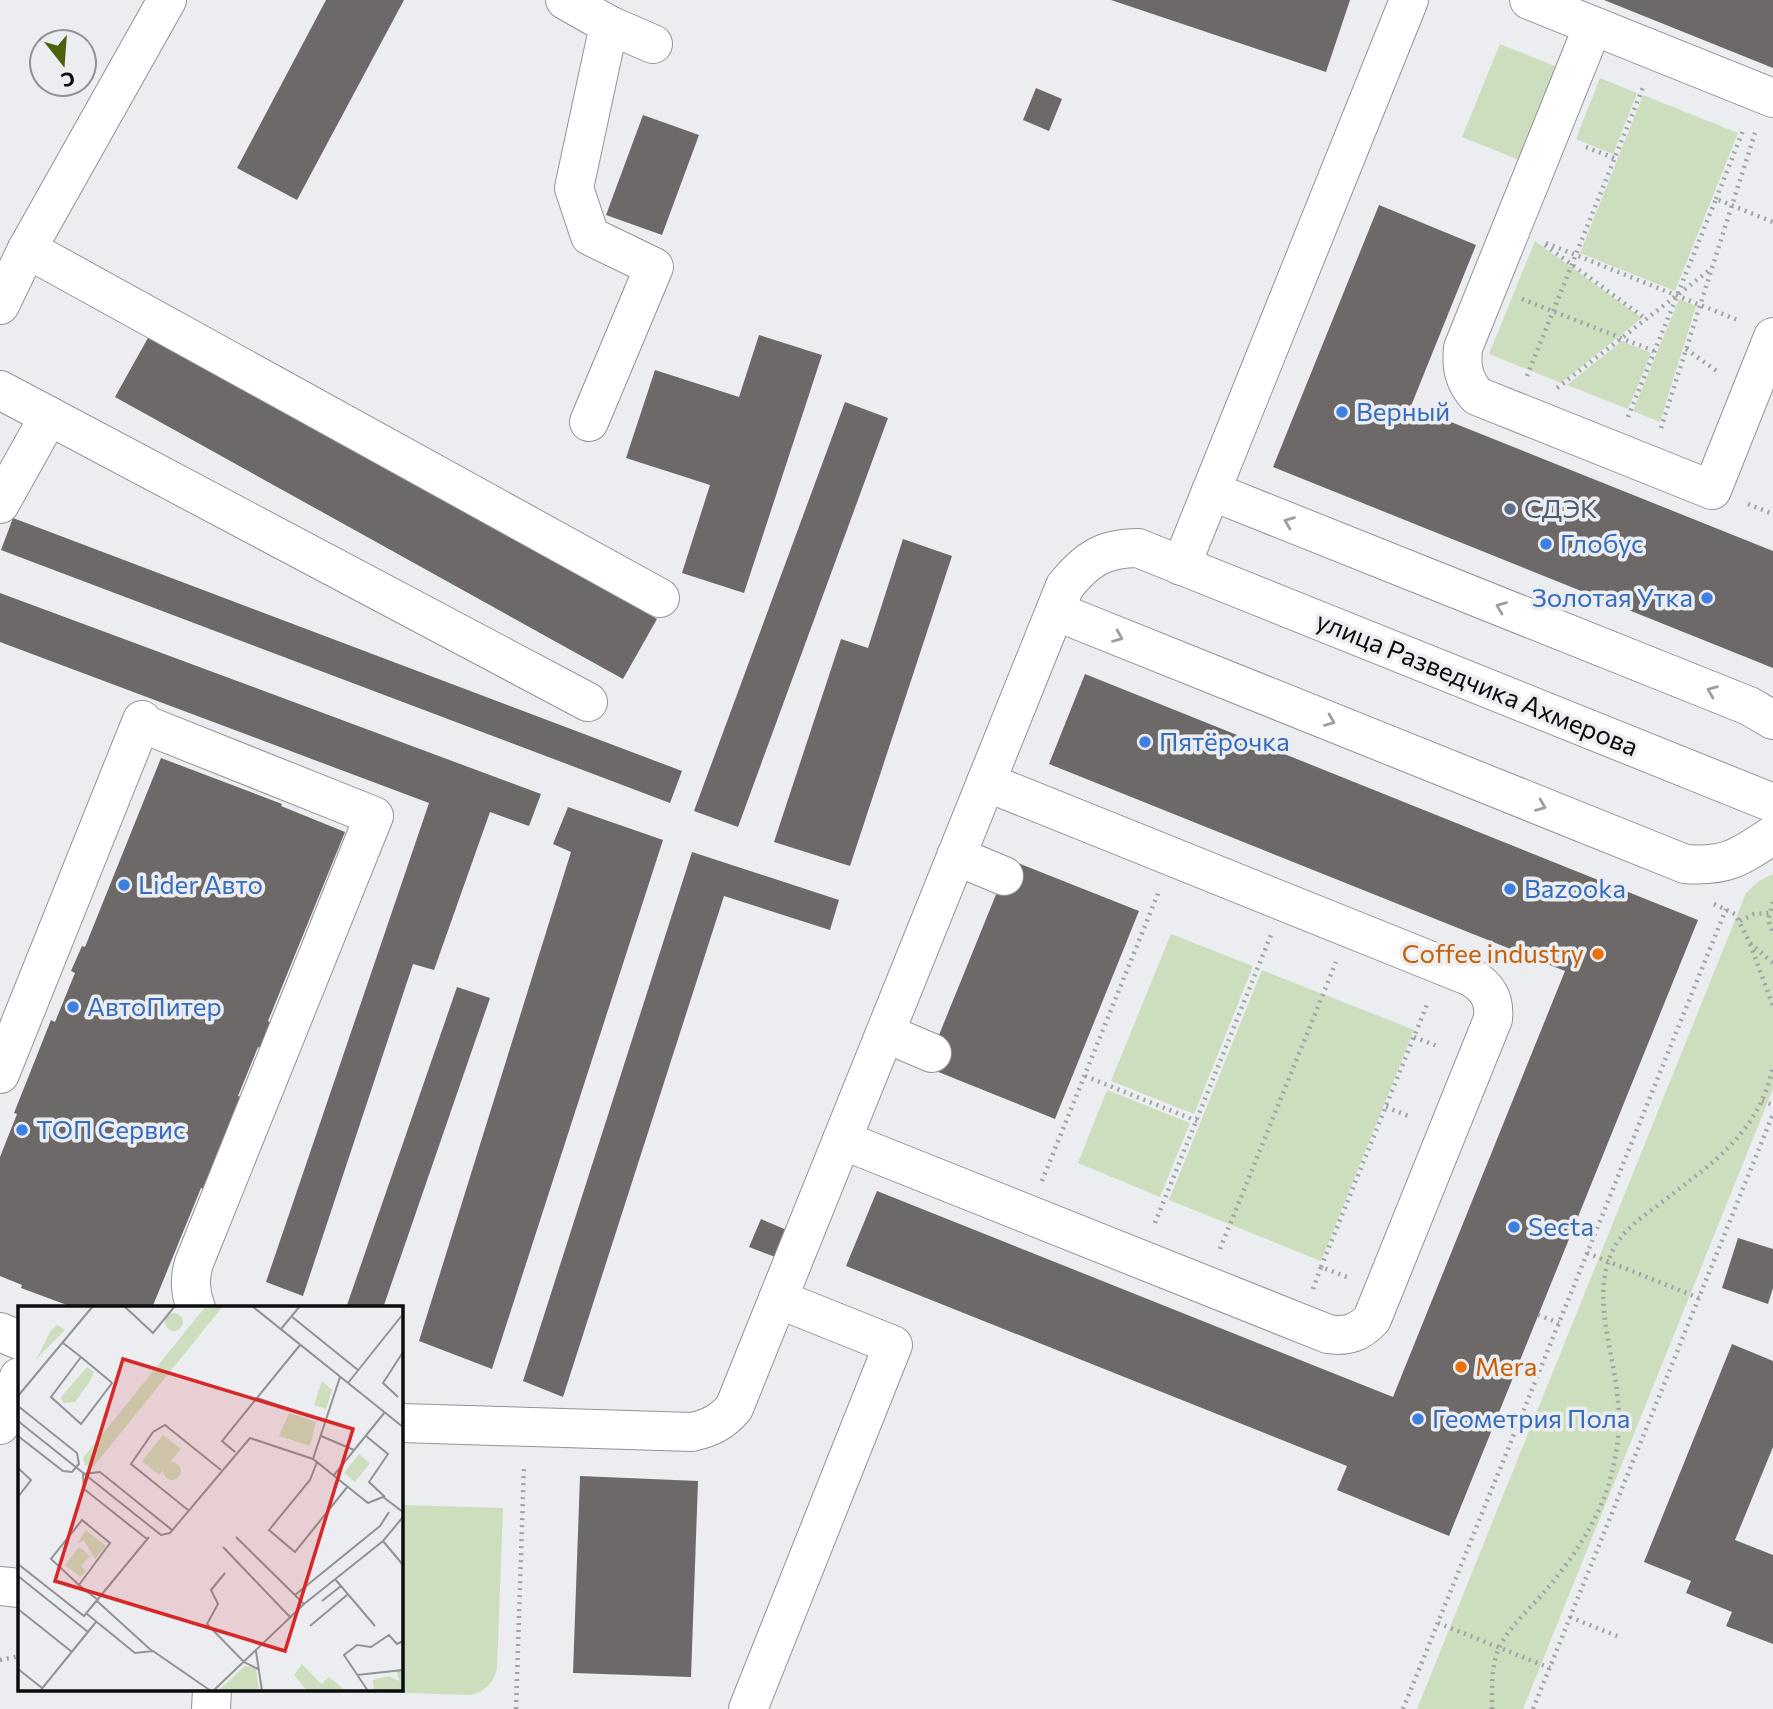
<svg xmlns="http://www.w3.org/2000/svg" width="1773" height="1709" font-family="Commissioner,sans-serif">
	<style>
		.green { fill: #ccdebe }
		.building { fill: #6d6968 }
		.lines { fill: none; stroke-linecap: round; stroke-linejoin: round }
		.minor-casing { stroke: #929497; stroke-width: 40 }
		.path { stroke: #a2a3a6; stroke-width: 4.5; stroke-dasharray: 2 5; stroke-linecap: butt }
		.minor { stroke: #fff; stroke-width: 38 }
		.oneway { stroke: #9e9e9f }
		.shop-dot { fill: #3f7fe0; stroke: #ecedf1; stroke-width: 2.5 }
		.service-dot { fill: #5c6f8a; stroke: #ecedf1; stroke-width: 2.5 }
		.food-dot { fill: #e8710a; stroke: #ecedf1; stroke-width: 2.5 }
		.labels { text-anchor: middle; stroke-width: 7; stroke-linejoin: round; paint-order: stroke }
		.shop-label { font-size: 26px; fill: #366cbe; stroke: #ecedf1; text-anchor: start }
		.service-label { font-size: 26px; fill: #4e5e75; stroke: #ecedf1; text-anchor: start }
		.street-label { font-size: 26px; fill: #0c0c0e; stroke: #ecedf1 }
		.food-label { font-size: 26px; fill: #c56008; stroke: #ecedf1; text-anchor: end }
		.inset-road { fill: none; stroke: #929396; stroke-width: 2 }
		.view { fill: #d62828; fill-opacity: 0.15; stroke: #d62828; stroke-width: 3.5 }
		.inset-edge { fill: none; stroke: #0c0c0e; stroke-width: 3.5 }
	</style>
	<rect width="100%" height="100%" fill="#ecedf1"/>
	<g class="green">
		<path d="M1500,44L1560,68L1522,161L1462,137Z"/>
		<path d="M1600,78L1637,93L1613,154L1576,139Z"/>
		<path d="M1643,95L1738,133L1675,291L1580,253Z"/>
		<path d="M1535,241L1642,318L1561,383L1489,354Z"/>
		<path d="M1679,299L1696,306L1660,422L1633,411Z"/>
		<path d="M1622,341L1651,353L1628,409L1567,385Z"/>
		<path d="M1773,874V1089L1523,1709H1417L1746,893L1759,881Z"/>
		<path d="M1171,934L1253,966L1194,1114L1111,1081Z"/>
		<path d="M1262,970L1414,1030L1321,1261L1169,1200Z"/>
		<path d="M1107,1090L1190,1123L1160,1197L1078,1163Z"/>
		<path d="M401,1505L503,1508L497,1669C493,1684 484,1692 470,1695L309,1690H401Z"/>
	</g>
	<g class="building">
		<path d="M326,0H404L297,200L237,168Z"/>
		<path d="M1111,0H1350L1326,72Z"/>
		<path d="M1604,0H1773V68Z"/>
		<path d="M1036,88L1062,99L1049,131L1023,120Z"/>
		<path d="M643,115L699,135L662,235L606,215Z"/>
		<path d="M1379,205L1476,245L1411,406L1773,551V668L1273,467Z"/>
		<path d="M759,335L822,355L744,593L682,573L710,485L626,458L655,370L739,397Z"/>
		<path d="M149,336L657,619L623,679L115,397Z"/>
		<path d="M845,402L888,418L738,827L694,811Z"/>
		<path d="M13,518L682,771L670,803L1,550Z"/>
		<path d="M903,539L952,556L850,866L774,842L841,639L868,648Z"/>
		<path d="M0,593L541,794L529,826L490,812L434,970L413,964L303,1296L266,1282L429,803L0,642Z"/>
		<path d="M1085,674L1698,920L1449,1536L1337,1490L1347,1466L846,1266L877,1191L1393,1397L1403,1372L1565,971L1049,764Z"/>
		<path d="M161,758L282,804L281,806L345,832L268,1021L271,1023L261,1048L258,1047L238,1096L241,1097L204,1189L201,1188L152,1308H75L21,1288L22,1285L0,1276V1157L17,1114L14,1113L51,1020L55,1022L75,973L71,971L82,946L85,947Z"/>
		<path d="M568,807L663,840L492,1369L419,1341L571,852L553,844Z"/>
		<path d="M692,852L839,900L830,930L724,896L563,1397L523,1381Z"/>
		<path d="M1010,860L1139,911L1055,1119L926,1067Z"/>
		<path d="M457,987L490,998L383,1308H346Z"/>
		<path d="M761,1219L789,1231L778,1258L749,1247Z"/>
		<path d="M1738,1238L1773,1249V1288L1768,1304L1722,1288Z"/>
		<path d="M1732,1344L1773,1361V1447L1735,1540L1773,1555V1644L1726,1626L1732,1612L1686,1593L1691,1581L1644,1562Z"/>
		<path d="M580,1476L698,1481L691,1677L573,1673Z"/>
	</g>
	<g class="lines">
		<g class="minor-casing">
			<g id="minor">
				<path d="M565,0L609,25L574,188L590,236L654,267L589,422"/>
				<path d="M1529,0L1773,98"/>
				<path d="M609,25L653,44"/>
				<path d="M1593,26L1463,348C1461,368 1464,381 1477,396L1712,490L1773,337"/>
				<path d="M27,249L660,598"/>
				<path d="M0,305L27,249L167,0"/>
				<path d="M0,390L588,702"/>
				<path d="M1211,491L1749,706L1773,720"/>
				<path d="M0,504L49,416"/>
				<path d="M1181,566L1409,0"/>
				<path d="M1055,611L1685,864C1727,867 1740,857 1773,835"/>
				<path d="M956,856L1004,876"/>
				<path d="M885,1033L932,1053"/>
				<path d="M0,1074L142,720L141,723L374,816L194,1263C189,1279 190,1293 196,1308"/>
				<path d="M842,1140L1328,1334C1347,1337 1359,1333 1372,1319L1493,1019C1495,999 1488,988 1471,977L986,782"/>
				<path d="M0,1332L19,1340"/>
				<path d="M401,1423L692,1432C710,1428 722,1422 734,1408L1065,586C1086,560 1103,548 1138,548L1773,803"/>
				<path d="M0,1425L19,1377"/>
				<path d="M0,1586L19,1588"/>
				<path d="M211,1709L212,1690"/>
				<path d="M748,1709L893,1345L778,1299"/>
			</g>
		</g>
		<g class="path">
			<path d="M1586,147L1614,158"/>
			<path d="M1716,199L1744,128"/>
			<path d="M1546,243L1740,321"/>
			<path d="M1545,245L1646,319"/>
			<path d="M1522,299L1654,351"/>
			<path d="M1686,349L1718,372"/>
			<path d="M1527,376L1644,85"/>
			<path d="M1557,388L1711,269"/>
			<path d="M1628,417L1716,199L1773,222"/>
			<path d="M1661,428L1755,133"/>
			<path d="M1748,504L1773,514"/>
			<path d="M1773,902L1768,920L1773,933"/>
			<path d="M1714,904L1735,914L1750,943L1773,963"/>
			<path d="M1740,921L1754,914L1769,913"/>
			<path d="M1750,944L1773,1006"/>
			<path d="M1414,1037L1440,1047"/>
			<path d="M1085,1076L1197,1121"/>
			<path d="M1762,1101L1773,1105"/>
			<path d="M1386,1107L1411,1117"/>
			<path d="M1042,1181L1159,891"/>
			<path d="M1155,1223L1271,935"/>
			<path d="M1220,1249L1336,962"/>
			<path d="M1587,1253L1699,1298"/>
			<path d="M1321,1267L1428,1002"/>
			<path d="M1313,1289L1321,1267L1347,1277"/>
			<path d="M1538,1315L1559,1323"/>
			<path d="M1570,1617L1622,1638"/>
			<path d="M1438,1623L1550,1668"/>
			<path d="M0,1660L19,1656"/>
			<path d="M516,1709L524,1465"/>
			<path d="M1403,1709L1726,909"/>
			<path d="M1492,1709C1492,1691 1491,1674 1496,1656C1505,1629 1529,1610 1547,1589C1573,1558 1599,1519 1610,1480C1617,1454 1621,1428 1618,1401C1614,1351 1589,1292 1615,1246C1625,1229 1642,1217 1657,1206C1708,1166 1758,1136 1773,1067"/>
			<path d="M1533,1709L1773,1114"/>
		</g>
		<use href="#minor" class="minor"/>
	</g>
	<defs><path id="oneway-chevron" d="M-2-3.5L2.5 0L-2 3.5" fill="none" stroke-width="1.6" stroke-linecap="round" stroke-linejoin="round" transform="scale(1.75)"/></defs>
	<g class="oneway">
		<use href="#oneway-chevron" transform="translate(1289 522) rotate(-158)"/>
		<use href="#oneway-chevron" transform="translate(1501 607) rotate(-158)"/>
		<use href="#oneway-chevron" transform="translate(1118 637) rotate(22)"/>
		<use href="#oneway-chevron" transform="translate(1712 691) rotate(-158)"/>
		<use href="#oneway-chevron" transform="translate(1330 721) rotate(22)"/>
		<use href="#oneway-chevron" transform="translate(1541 806) rotate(22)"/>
	</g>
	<g class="shop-dot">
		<circle cx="1342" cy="412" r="7"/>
		<circle cx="1546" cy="544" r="7"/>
		<circle cx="1707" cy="598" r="7"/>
		<circle cx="1145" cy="742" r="7"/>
		<circle cx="124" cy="885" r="7"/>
		<circle cx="1510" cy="889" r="7"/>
		<circle cx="73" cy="1007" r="7"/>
		<circle cx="22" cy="1130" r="7"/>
		<circle cx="1514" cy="1227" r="7"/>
		<circle cx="1418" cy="1419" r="7"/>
	</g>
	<circle class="service-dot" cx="1510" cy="509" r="7"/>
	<g class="food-dot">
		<circle cx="1598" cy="954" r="7"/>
		<circle cx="1461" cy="1367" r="7"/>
	</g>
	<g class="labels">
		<g class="shop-label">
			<text x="1356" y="421">Верный</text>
			<text x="1560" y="553">Глобус</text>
			<text x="1693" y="607" text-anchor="end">Золотая Утка</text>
			<text x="1159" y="751">Пятёрочка</text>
			<text x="138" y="894">Lider Авто</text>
			<text x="1524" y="898">Bazooka</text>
			<text x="87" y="1016">АвтоПитер</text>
			<text x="36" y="1139">ТОП Сервис</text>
			<text x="1528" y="1236">Secta</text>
			<text x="1432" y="1428">Геометрия Пола</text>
		</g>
		<g class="service-label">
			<text x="1524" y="518">СДЭК</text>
		</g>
		<g class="street-label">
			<text transform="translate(1477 684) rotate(22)" y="9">улица Разведчика Ахмерова</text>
		</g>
		<g class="food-label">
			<text x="1584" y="963">Coffee industry</text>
			<text x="1475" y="1376" text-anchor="start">Mera</text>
		</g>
	</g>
	<g transform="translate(18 1306)">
		<rect width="385" height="385" fill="#ecedf1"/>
		<path d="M188,0H205L76,160L67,159L65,152ZM147 16a9 9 0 1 1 18 0a9 9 0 1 1-18 0ZM40,19L47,24L19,52L33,24ZM69,61L76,66L72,75L57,96L45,97L43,91ZM304,75L314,84L308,103L296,99ZM271,107L298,116L292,140L261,130ZM145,129L163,143L141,169L124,155ZM341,148L352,157L337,176L326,167ZM145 165a9 9 0 1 1 18 0a9 9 0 1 1-18 0ZM68,224L88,240L77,253L66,234L59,238ZM61,241L72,250L63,260L68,265L62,271L47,259ZM284,358L303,378L311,371L328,385H289L276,369ZM227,360L238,362L241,385H200ZM378,363H385V385H356L355,374L371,370L381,375Z" fill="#ccdebe"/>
		<path class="inset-road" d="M106,0L135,27L157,0M234,0L385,121M273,10L340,64M263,23L282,0M45,37L63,51L93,76L94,77L63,118L33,91L63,51M330,77L385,8M0,90L75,0M380,91L365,77L385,46M239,92L307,115M0,100L59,147L61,158L54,166L45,165L0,130M0,115L143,229L152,227L232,132L295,153L350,197L365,191L385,206M303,130L336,144M348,130L370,148L351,176L367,191M217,146L204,135L282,39M295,153L322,71M299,156L292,174L251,224L277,246L330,180M0,162L13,174L0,191M316,169L367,106M170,204L113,158L135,126L147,119L203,164M218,231L286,298M129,233L66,183L65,168L82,166L154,224M365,235L385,259M205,241L273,312M0,258L66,310L131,231M207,267L193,284L200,298L189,318L226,356L240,363M0,270L70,326M317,273L357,320M61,279L33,253L64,214L92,237L61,279L80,294M277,289L362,220L371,206M79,295L134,345M304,295L323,280M0,303L54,346M69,308L117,347L135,345L193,385M292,320L329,289M238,345L244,385M0,363L24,382M339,369L385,364M22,385L78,316M195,385L286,298L365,235L385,211M350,385L326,349L339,339L353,341L371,329L379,338L385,335"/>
		<path class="view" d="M105,53L335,123L267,345L37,275Z"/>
		<rect width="385" height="385" class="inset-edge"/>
	</g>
	<g transform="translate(63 63) rotate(163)"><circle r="33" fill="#ecedf1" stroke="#929396" stroke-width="2"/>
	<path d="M0-5L12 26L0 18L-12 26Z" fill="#4b610a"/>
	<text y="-10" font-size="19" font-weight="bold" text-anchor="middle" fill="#0c0c0e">С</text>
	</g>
</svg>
